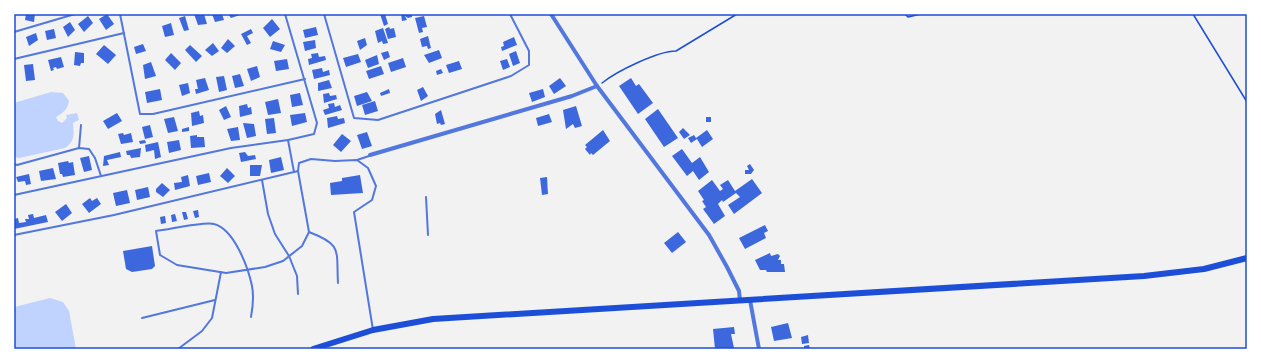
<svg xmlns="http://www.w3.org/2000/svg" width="1261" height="363" font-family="'PT Sans Narrow',sans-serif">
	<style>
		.water { fill: #bfd3fe }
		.building { fill: #3d67dc }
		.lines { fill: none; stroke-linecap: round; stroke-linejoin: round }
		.path { stroke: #1d4ed8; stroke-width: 1.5 }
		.service { stroke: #5277de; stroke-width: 2 }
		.minor { stroke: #5277de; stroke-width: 4 }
		.secondary { stroke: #1d4ed8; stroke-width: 6 }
		.neatline { fill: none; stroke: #1d4ed8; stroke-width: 1.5 }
	</style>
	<rect width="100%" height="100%" fill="#f2f2f2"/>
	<g class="water">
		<path d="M51,92L63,93L69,101C68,109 63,113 56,117L58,121L62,123L67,118L66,115L77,113L79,120L73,123C74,135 75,141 65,148L19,158L14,157V103Z"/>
		<path d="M50,298L63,302L69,311L76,349H14V307Z"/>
	</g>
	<g class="building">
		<path d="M26,14H35L34,22L25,20Z"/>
		<path d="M107,14L114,24L106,30L99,19Z"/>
		<path d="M194,14H204L207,24L198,25Z"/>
		<path d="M212,14H222L224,20L215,22Z"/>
		<path d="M228,14H243L231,18Z"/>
		<path d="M380,14H385L388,24L384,26Z"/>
		<path d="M401,14H412V17L408,18L405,16L407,20L402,21Z"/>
		<path d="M88,16L93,23L84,32L78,24Z"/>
		<path d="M185,16L189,30L184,31L179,18Z"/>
		<path d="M424,16L427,27L422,28L423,32L419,33L415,18Z"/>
		<path d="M272,19L280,29L270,37L263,28Z"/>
		<path d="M70,22L75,30L68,37L63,27Z"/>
		<path d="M171,23L174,35L165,37L162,26Z"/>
		<path d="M316,27L318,35L305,38L303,30Z"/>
		<path d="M389,27L390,29L394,28L396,37L388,39L385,29Z"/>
		<path d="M383,28L388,43L383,44L382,41L378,43L375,31Z"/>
		<path d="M54,29L56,38L47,40L45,31Z"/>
		<path d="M251,29L253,33L247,36L251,43L247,45L241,34Z"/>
		<path d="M36,33L38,40L29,46L26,37Z"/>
		<path d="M428,36L431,48L428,49L427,46L422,47L420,39Z"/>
		<path d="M514,37L517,45L502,51L501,47L504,46L503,42Z"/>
		<path d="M365,38L367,45L360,50L357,41Z"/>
		<path d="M228,39L235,46L227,53L221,48Z"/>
		<path d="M315,40L316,48L305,51L303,42Z"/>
		<path d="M273,41L285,45L281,52L270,49Z"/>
		<path d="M213,43L219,51L212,56L205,50Z"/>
		<path d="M143,44L146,51L136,54L134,47Z"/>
		<path d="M104,45L116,55L108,64L96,54Z"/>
		<path d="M190,45L202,56L196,62L185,50Z"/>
		<path d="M439,50L442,58L429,63L424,55Z"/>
		<path d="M388,51L390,57L384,60L381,53Z"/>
		<path d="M516,51L520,63L513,66L509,54Z"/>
		<path d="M75,52L84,53V63H81L80,66L74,65Z"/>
		<path d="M171,53L181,63L175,70L165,60Z"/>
		<path d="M318,53L319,57L325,56L326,60L309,65L308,59L312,58L311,54Z"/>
		<path d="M358,54L361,62L346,67L343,58Z"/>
		<path d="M377,55L379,64L368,68L365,60Z"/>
		<path d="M61,57L64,67L57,69L56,67L53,68L54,70L51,71L48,60Z"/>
		<path d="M403,58L406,67L391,72L388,63Z"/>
		<path d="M287,59L289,69L276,71L274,61Z"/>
		<path d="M507,59L510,67L503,70L500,61Z"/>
		<path d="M459,61L462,69L449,73L446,65Z"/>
		<path d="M151,62L156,76L145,79L143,65Z"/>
		<path d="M33,64L35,80L26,81L24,65Z"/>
		<path d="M257,66L260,77L251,81L247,69Z"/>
		<path d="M381,66L384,74L369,79L366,71Z"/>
		<path d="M322,68L323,72L329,70L330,75L314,79L312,70Z"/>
		<path d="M441,69L443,73L437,75L436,71Z"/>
		<path d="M240,74L244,86L235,88L232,76Z"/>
		<path d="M224,76L227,90L219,92L216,77Z"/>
		<path d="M205,78L209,90L196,94L195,89H198L196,80Z"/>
		<path d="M560,78L566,86L554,94L549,86Z"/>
		<path d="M631,78L636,86L639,84L653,103L638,114L619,86Z"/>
		<path d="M329,80L332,88L318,91V83Z"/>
		<path d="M188,83L190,93L182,96L179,85Z"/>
		<path d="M423,87L428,96L421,101L417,90Z"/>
		<path d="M160,89L162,100L147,103L145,92Z"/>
		<path d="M389,89L390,93L381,96L380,93Z"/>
		<path d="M543,89L545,97L532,102L529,93Z"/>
		<path d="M367,92L372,101L357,106L354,96Z"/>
		<path d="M300,93L303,105L292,107L290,95Z"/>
		<path d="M329,93L330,96L336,95L337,99L324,103L323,94Z"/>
		<path d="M278,99L281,113L268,115L265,102Z"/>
		<path d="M375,101L378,111L365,115L362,105Z"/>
		<path d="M334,103L335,107L340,105L342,110L325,115L323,110L329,108L328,104Z"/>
		<path d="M247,104L248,108L251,107L252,114L240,117L239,106Z"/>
		<path d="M226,106L231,117L224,120L219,110Z"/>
		<path d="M576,106L582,126L575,128L573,124L566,129L563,110Z"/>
		<path d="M658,109L678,138L664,147L645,119Z"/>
		<path d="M441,110L445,124L441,125L440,123L437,124L435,114Z"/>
		<path d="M199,111L200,116L203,115L204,123L192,126L191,113Z"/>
		<path d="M117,113L122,121L108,129L103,121Z"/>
		<path d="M305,113L307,122L292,126L290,115Z"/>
		<path d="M549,114L552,122L538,126L536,118Z"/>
		<path d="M337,116L338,119L344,118L345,123L328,128L327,118Z"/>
		<path d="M174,117L178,131L168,133L164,119Z"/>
		<rect x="706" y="117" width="5" height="5"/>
		<path d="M274,118L276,133L267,134L265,119Z"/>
		<path d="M243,123L254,124L256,136L247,138Z"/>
		<path d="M150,125L153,137L145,139L142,127Z"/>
		<path d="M189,127V131L182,132V129Z"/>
		<path d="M238,127L240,140L231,141L227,129Z"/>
		<path d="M683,128L690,135L684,139L679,132Z"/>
		<path d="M603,130L610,141L593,155L591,153L590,155L585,149L587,147L585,145Z"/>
		<path d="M707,130L713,139L702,147L697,139L691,143L688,138L694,135L696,138Z"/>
		<path d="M367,132L372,146L362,149L357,135Z"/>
		<path d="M123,133L124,135L131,133L133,142L121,144L118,134Z"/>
		<path d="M342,134L351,141L341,152L333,145Z"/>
		<path d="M197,135V137H204L205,147L191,148L190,136Z"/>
		<path d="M145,140L146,143L140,144L139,141Z"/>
		<path d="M179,140L181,150L169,153L167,142Z"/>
		<path d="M158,142L161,157L155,159L154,150L146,152L145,145Z"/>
		<path d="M141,148L140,157L131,158L130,155H127L126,151Z"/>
		<path d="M682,149L692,163L700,157L709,172L699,180L693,171L687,176L672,156Z"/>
		<path d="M120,152L121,157L107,160L109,165L103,166L104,156Z"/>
		<path d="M245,152L248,156L255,155L256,159L241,162L239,153Z"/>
		<path d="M89,156L92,170L84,172L80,158Z"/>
		<path d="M281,157L284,170L271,173L269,160Z"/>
		<path d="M68,161L69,163L73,162L75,175L63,177L62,174H60L58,163Z"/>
		<path d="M750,164L754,170L751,174H745V170H749L747,166Z"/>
		<path d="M250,165H262L260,176H250Z"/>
		<path d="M53,168L56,179L41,181L39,171Z"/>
		<path d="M227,168L235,176L228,183L220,176Z"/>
		<path d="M209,173L211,182L198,185L196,176Z"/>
		<path d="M29,174L31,184L26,185L25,181L18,182L16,177Z"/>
		<path d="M188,175L190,186L175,190L174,183L182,182L181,177Z"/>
		<path d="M360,175L363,193L331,195L330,183L342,181V178Z"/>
		<path d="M547,177L548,194L542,195L540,178Z"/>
		<path d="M752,179L762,193L734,214L728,205L740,197L736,193L723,202L722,200L718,204L725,216L714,224L703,209L706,207L702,201L704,200L698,191L712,180L720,191L723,189L720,185L728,180L735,191Z"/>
		<path d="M162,183L170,190L163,197L156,192V189Z"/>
		<path d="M148,187L150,197L137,200L135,190Z"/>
		<path d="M127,190L130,203L116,206L113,193Z"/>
		<path d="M90,198L92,201L97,198L101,204L89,213L82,204Z"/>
		<path d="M66,204L72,213L62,221L55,212Z"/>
		<path d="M198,210L199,217L195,218L193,211Z"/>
		<path d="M182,212H186L188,219L184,220Z"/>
		<path d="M33,214L34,218L46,215L48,222L14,229V219L18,218L19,223L26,222L25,219H29L28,215Z"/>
		<path d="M175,214L177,221L172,222L171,215Z"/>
		<path d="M165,216L166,223L161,224L160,217Z"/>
		<path d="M765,225L768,231L764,233L766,238L745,249L739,238Z"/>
		<path d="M678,232L686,242L672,253L664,243Z"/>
		<path d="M152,246L155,266L152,269L132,272L126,269L123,251Z"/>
		<path d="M770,253L771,256L778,254L780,256L778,260H781V264H784L785,272H767L766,270H760L755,260Z"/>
		<path d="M788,323L792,338L774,341L771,327Z"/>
		<path d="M734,327L735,334H731L734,348L715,349L713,329Z"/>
		<path d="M808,335L809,343L802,344L801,337Z"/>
		<path d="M809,345L810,349H804V346Z"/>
	</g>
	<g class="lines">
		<g class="path">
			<path d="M905,14L908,17L921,14"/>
			<path d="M1193,14L1247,102"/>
			<path d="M602,83C617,71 658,51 676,51L737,14"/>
		</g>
		<g class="service">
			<path d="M120,14L140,114H153L305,79"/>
			<path d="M285,14L317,123L314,134L288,140"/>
			<path d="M324,14L354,118L378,120L511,76L529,65V51L510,14"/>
			<path d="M14,32L75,14"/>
			<path d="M14,59L124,33"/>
			<path d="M79,148L81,125"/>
			<path d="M357,160L369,156"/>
			<path d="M14,164L17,165L79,148L89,149L95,158L101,176"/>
			<path d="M262,180L268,214L275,234L289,256L297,276L298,294"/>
			<path d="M14,195L231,148L288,140L294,172"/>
			<path d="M426,197L428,235"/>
			<path d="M309,232C343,245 336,250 338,283"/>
			<path d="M14,235L114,215L294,172L298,171L299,163L311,159L335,161L357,160L368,168L376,186L372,200L354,212L373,330"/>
			<path d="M251,317C253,306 254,296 252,286C248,267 234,229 214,224C204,221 168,230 156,231L160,255L177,265L226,273L265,267L283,261L302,246L309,232L298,171"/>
			<path d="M142,318L215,300"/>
			<path d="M178,349L202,331L212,318L221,272"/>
		</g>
		<g class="minor">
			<path d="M551,14L597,86L709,235L727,267L739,291L740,301"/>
			<path d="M370,155L572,96L597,86"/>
			<path d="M750,300L759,349"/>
		</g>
		<path class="secondary" d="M313,349L373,330L433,319L1144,276L1204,269L1247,258"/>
	</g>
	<rect width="1261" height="363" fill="none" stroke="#ffffff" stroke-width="30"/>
	<rect x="15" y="15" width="1231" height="333" class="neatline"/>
</svg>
